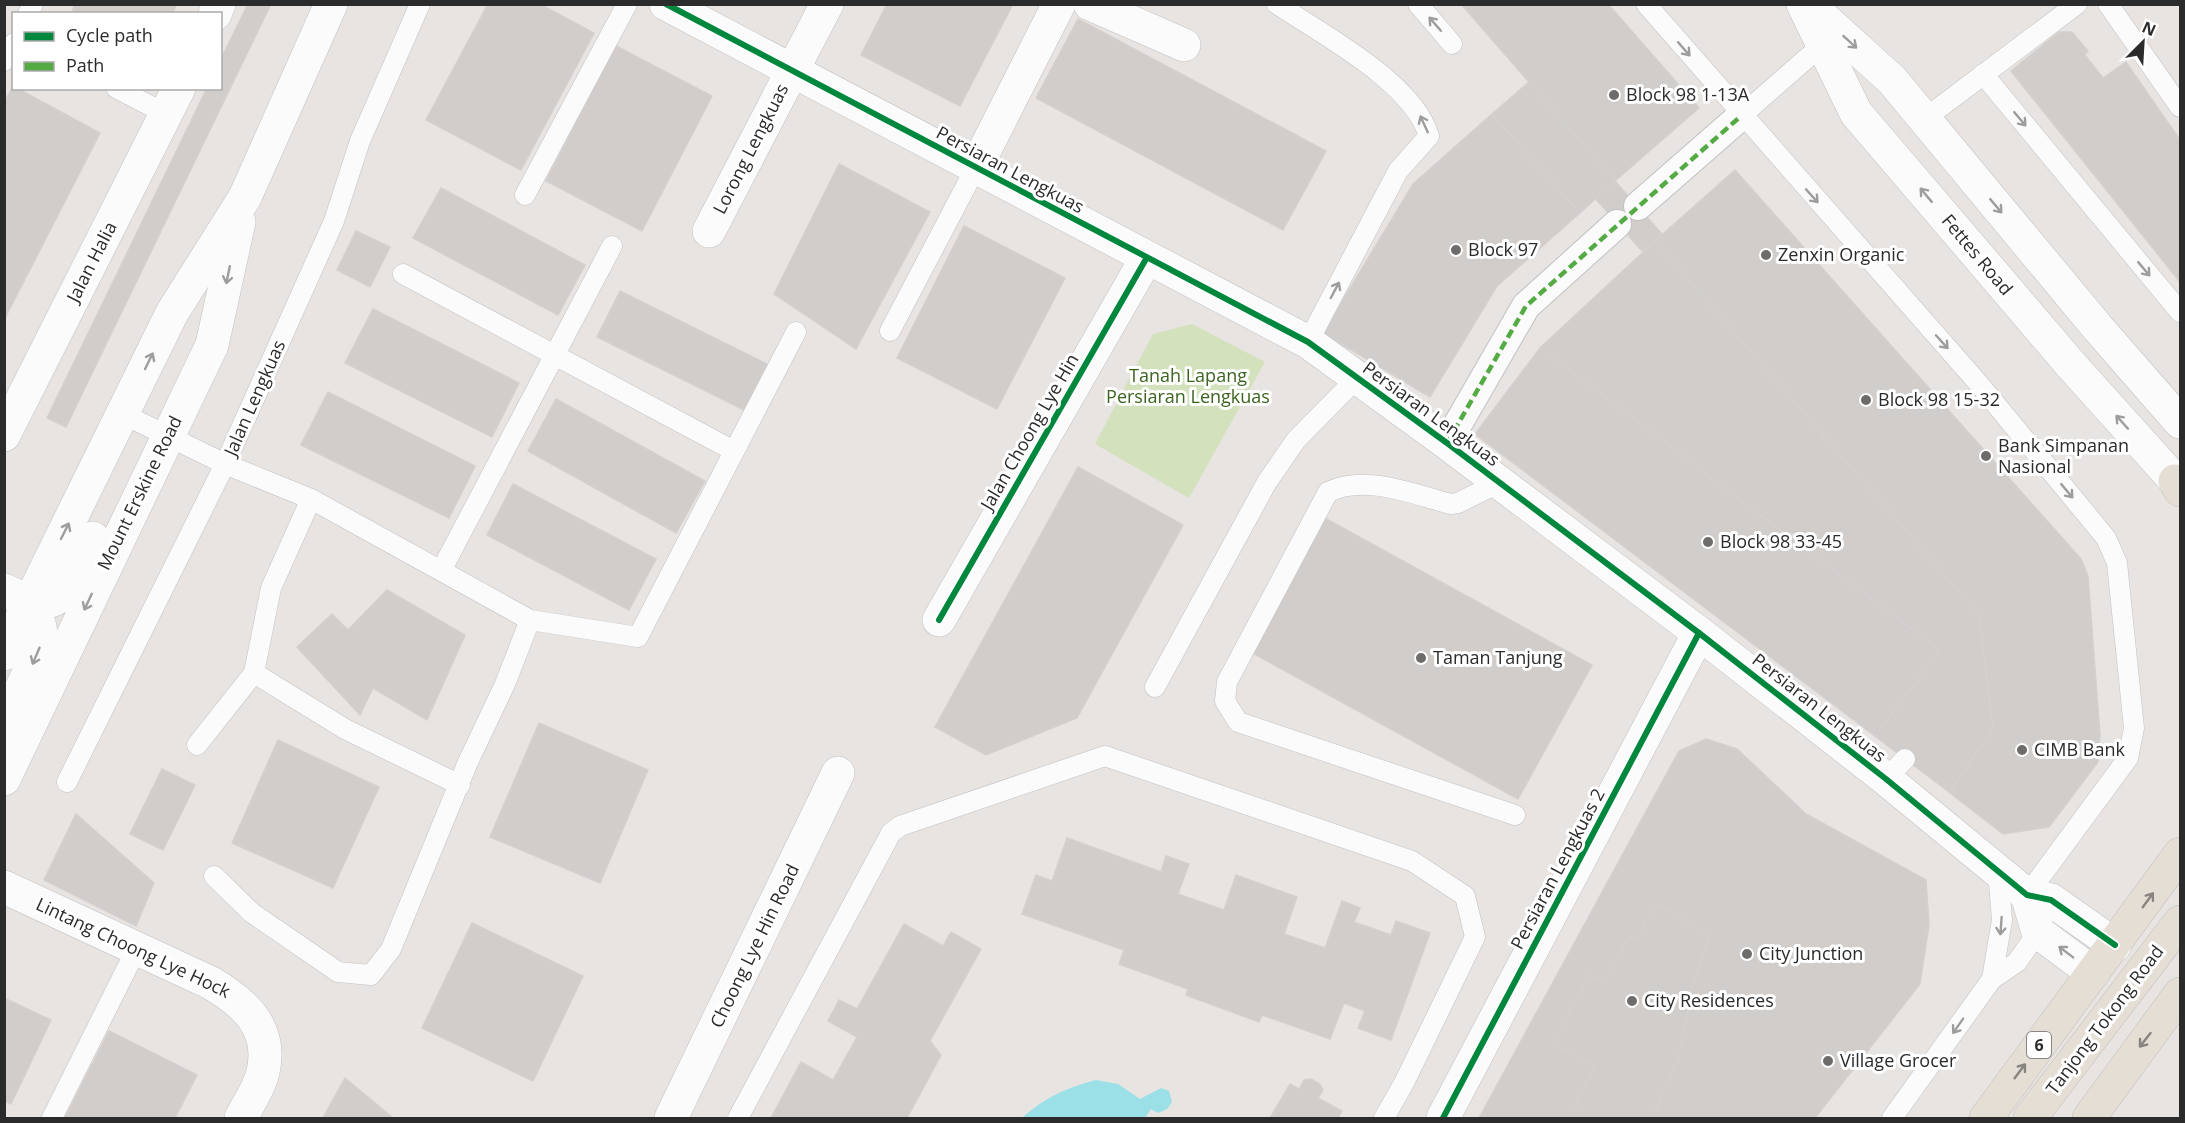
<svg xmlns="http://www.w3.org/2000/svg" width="2185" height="1123" font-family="'Open Sans',sans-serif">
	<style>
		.green { fill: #d3e1bd }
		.water { fill: #9ae0e6 }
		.building { fill: #d0cdcb; stroke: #d3d0ce; stroke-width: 1.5 }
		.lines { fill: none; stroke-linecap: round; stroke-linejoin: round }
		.service-casing { stroke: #c2c1c3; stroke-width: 21 }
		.pedestrian-casing { stroke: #c2c1c3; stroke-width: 30 }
		.minor-casing { stroke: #c2c1c3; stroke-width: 34 }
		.secondary-casing { stroke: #c2c1c3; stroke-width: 34 }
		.primary-casing { stroke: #c0bfbe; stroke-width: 34 }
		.service { stroke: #fcfbfb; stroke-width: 20 }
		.pedestrian { stroke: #fcfbfb; stroke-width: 28 }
		.minor { stroke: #fcfbfb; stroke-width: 33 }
		.secondary { stroke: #fcfbfb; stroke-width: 33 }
		.primary { stroke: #e5ded5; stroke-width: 33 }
		.quiet { stroke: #54ab44; stroke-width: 4.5; stroke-dasharray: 9 4.5; stroke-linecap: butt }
		.cycleway-casing { stroke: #fff; stroke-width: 10 }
		.cycleway { stroke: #00873e; stroke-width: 6 }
		.oneway { stroke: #9e9d9d }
		.oneway2 { stroke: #888480 }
		.poi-dot { fill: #6d6c6b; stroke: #fff; stroke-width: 2 }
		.labels { text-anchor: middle; stroke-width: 6; stroke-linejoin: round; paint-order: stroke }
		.shield { fill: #fff; stroke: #6b6b6b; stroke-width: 1.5 }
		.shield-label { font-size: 16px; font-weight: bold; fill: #2b2b2b }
		.poi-label { font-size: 18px; fill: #2b2b2b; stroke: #fff; text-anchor: start }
		.street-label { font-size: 18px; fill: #2b2b2b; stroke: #fff }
		.park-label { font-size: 18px; fill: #3b641f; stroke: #fff }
	</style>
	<rect width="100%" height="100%" fill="#e8e4e2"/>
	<path class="green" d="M1192,324L1265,362L1189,498L1095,444L1153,334Z"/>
	<path class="water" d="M1096,1080L1118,1084L1140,1099L1161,1088L1169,1091L1172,1102L1167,1109L1158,1113L1151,1109L1145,1118H1022C1044,1098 1066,1088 1096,1080Z"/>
	<g class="building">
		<path d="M75,4H177L172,14H71Z"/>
		<path d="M248,4H271L66,427L47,418L207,88H220V61Z"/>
		<path d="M488,4H540L594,33L521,170L426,120Z"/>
		<path d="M887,4H1013L960,106L861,55Z"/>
		<path d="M1461,4H1608L1699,108L1615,181Z"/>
		<path d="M1078,19L1326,151L1283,230L1036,98Z"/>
		<path d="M2059,32H2072L2088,51L2085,55L2103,78L2126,62L2180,140V282L2011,71Z"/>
		<path d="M616,46L712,96L642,231L546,181Z"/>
		<path d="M1529,82L1615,181L1580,213L1492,114Z"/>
		<path d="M13,86L100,133L4,320V103Z"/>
		<path d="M1492,114L1580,213L1497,286L1430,397L1323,333L1413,184Z"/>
		<path d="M839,164L930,212L856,349L774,294Z"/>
		<path d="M1735,170L2081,559L2088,576L2100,735L2098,762L2049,827L2003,834L1949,792L1993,729L1979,615L1655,241Z"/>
		<path d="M1615,181L1662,234L1642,251L1595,198Z"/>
		<path d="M441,188L585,265L558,315L413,238Z"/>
		<path d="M964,226L1065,278L997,409L897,358Z"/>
		<path d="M356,231L390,247L370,287L337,270Z"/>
		<path d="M1655,241L1979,615L1993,729L1949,792L1875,736L1940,651L1540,348Z"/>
		<path d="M620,291L767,364L744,410L597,337Z"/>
		<path d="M373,309L519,383L492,437L345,363Z"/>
		<path d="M1540,348L1940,651L1875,736L1475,434Z"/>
		<path d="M328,392L475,466L449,518L301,445Z"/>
		<path d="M556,399L705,481L676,533L528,451Z"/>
		<path d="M1078,467L1183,525L1077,718L986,755L935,727Z"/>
		<path d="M513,484L656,559L629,610L487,535Z"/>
		<path d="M1323,517L1592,665L1518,799L1249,651Z"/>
		<path d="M387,590L465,635L427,720L373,688L360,715L297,647L332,614L348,630Z"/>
		<path d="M539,723L648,770L600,883L490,837Z"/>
		<path d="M1706,739L1737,749L1806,814L1926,880L1929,925L1920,984L1815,1118H1479L1679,751Z"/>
		<path d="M278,740L379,787L333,888L232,843Z"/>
		<path d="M162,769L195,785L163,850L130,834Z"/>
		<path d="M76,814L154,883L136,926L44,880Z"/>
		<path d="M1067,838L1161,872L1166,856L1189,864L1178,894L1224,910L1236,875L1297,897L1284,934L1325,948L1342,901L1360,908L1354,922L1391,935L1396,921L1430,933L1391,1040L1358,1028L1365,1011L1344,1003L1330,1039L1262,1015L1259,1022L1186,995L1188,989L1119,964L1124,950L1022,914L1036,875L1052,881Z"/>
		<path d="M1655,903L1709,935L1692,985L1679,1057L1652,1118H1574L1579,1110L1573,1107L1595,1067L1554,1044L1589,974L1605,981L1630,936L1637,939Z"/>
		<path d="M472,923L583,976L533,1081L422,1028Z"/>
		<path d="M904,924L943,946L951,932L981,949L930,1041L941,1055L907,1118H771L801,1062L833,1080L857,1037L828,1021L839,1000L857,1009Z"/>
		<path d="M4,998L51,1020L11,1104L4,1101Z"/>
		<path d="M109,1031L197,1075L175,1118H65Z"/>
		<path d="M345,1078L393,1118H323Z"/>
		<path d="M1311,1079L1320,1084L1323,1090L1318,1098L1342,1111L1338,1118H1270L1290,1084L1299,1089L1304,1080Z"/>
	</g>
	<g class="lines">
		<g class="service-casing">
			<g id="service">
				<path d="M1277,4C1323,35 1413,82 1429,136L1398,171L1308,342"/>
				<path d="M1418,4L1452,44"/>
				<path d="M1646,4L1979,384L2106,538L2117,563L2134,728L2128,758L2027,895"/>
				<path d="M2108,4L2180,107"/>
				<path d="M28,14L33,4"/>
				<path d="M4,61L14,43"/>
				<path d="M1983,74L2180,312"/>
				<path d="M116,88L166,114"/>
				<path d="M1741,116L1822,45"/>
				<path d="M1923,120L2077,4"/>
				<path d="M525,195L627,4"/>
				<path d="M403,274L734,451"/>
				<path d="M890,331L975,169"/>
				<path d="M123,414L225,464L311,499L530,620L638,637L796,332"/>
				<path d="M1500,482L1458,503L1451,504C1412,494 1366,474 1328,492L1227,682L1225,701L1238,722L1515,815"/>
				<path d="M442,569L612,246"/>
				<path d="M254,673L345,729L460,785"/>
				<path d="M1155,687L1267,482L1296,440L1357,378"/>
				<path d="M197,745L254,673L271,588L311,499"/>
				<path d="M1886,779L1905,759"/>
				<path d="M67,782L225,464L334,221L360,141L420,4"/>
				<path d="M214,876L252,913L338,972L371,975L391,949L468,762L505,684L530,620"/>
				<path d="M1992,979L2002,920L1998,871"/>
				<path d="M52,1118L136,950"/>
				<path d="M738,1118L891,833L900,826L1105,756L1412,861L1465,896L1475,937L1404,1083L1384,1118"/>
				<path d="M1892,1118L1992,979L2017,962L2038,932"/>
			</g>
		</g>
		<g class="pedestrian-casing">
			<g id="pedestrian">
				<path d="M1638,206L1741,116"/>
				<path d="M1447,443L1526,306L1617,224"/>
			</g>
		</g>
		<g class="minor-casing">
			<g id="minor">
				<path d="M666,4L1308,342L1447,443L1699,633L1886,779L2027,895L2051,900L2115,945"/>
				<path d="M1090,4L1184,45"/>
				<path d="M215,14L219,4"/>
				<path d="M975,169L1059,4"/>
				<path d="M709,231L827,4"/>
				<path d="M4,435L179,88"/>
				<path d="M4,590L29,602"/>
				<path d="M939,620L1146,259"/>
				<path d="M4,887L211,983C245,1003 273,1028 263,1072C260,1087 248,1104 241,1118"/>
				<path d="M2027,895L2038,932L2093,973"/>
				<path d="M671,1118L838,773"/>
				<path d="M1443,1118L1699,633"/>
			</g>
		</g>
		<g class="secondary-casing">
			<g id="secondary">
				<path d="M1803,4L1856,113L2072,366L2180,486"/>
				<path d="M1809,5L1892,80L2098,328L2180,422"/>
				<path d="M29,602C71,609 78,570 93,538"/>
				<path d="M4,654L172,313L245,197L331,4"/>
				<path d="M4,725L39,651C44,631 39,619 29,602"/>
				<path d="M4,779L212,345L239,222"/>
			</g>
		</g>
		<g class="primary-casing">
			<g id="primary">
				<path d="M2175,481L2180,490"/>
				<path d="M1986,1118L2180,854"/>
				<path d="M2030,1118L2180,922"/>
				<path d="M2089,1118L2180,994"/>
			</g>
		</g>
		<use href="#service" class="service"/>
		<use href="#pedestrian" class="pedestrian"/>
		<use href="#minor" class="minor"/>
		<use href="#secondary" class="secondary"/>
		<use href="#primary" class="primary"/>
		<path class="quiet" d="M1447,443L1526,306L1741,116"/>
		<g class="cycleway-casing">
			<g id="cycleway">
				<path d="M666,4L1308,342L1447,443L1699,633L1886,779L2027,895L2051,900L2115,945"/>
				<path d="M939,620L1146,259"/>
				<path d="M1443,1118L1699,633"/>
			</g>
		</g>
		<use href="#cycleway" class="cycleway"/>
	</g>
	<defs><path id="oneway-shaft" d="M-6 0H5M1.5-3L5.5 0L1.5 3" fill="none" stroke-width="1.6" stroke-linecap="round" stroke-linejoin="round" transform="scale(1.5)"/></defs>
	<g class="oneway">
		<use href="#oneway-shaft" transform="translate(1435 24) rotate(-131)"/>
		<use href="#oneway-shaft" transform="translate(1850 42) rotate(42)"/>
		<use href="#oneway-shaft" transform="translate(1684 49) rotate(49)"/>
		<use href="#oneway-shaft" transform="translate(2020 119) rotate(50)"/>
		<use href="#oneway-shaft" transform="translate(1424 124) rotate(-115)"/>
		<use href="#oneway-shaft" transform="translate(1926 195) rotate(-130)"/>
		<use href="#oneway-shaft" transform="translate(1812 196) rotate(48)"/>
		<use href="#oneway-shaft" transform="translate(1996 206) rotate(50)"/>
		<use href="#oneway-shaft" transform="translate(2144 269) rotate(50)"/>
		<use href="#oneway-shaft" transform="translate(228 275) rotate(102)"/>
		<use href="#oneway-shaft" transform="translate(1335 290) rotate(-62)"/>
		<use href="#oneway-shaft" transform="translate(1942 342) rotate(48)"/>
		<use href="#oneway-shaft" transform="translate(149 361) rotate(-64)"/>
		<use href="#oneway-shaft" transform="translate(2122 422) rotate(-132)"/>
		<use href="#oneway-shaft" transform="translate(2067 491) rotate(50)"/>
		<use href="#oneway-shaft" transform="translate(65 531) rotate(-63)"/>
		<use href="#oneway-shaft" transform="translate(88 602) rotate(115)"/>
		<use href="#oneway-shaft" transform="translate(36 656) rotate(113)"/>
		<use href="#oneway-shaft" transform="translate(2001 926) rotate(94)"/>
		<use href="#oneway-shaft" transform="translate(2066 952) rotate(-143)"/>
		<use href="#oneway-shaft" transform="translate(1958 1026) rotate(125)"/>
	</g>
	<g class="oneway2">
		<use href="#oneway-shaft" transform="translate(2148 900) rotate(-54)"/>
		<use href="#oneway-shaft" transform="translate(2145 1040) rotate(128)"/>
		<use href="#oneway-shaft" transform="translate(2020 1071) rotate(-53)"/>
	</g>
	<g class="poi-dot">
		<circle cx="1614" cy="95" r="6"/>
		<circle cx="1456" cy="250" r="6"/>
		<circle cx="1766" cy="255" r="6"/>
		<circle cx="1866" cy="400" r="6"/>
		<circle cx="1986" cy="456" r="6"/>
		<circle cx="1708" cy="542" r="6"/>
		<circle cx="1421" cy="658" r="6"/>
		<circle cx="2022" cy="750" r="6"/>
		<circle cx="1747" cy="954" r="6"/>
		<circle cx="1632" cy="1001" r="6"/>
		<circle cx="1828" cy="1061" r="6"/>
	</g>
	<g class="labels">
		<rect class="shield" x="2027" y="1032" width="24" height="26" rx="4.5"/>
		<g class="shield-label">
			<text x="2039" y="1051">6</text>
		</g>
		<g class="poi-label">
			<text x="1626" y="101">Block 98 1-13A</text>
			<text x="1468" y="256">Block 97</text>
			<text x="1778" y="261">Zenxin Organic</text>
			<text x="1878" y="406">Block 98 15-32</text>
			<text x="1998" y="452">Bank Simpanan<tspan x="1998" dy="21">Nasional</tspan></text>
			<text x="1720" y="548">Block 98 33-45</text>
			<text x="1433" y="664">Taman Tanjung</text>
			<text x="2034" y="756">CIMB Bank</text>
			<text x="1759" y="960">City Junction</text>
			<text x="1644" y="1007">City Residences</text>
			<text x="1840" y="1067">Village Grocer</text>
		</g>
		<g class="street-label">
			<text transform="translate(751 149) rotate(-63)" y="6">Lorong Lengkuas</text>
			<text transform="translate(1010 170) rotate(28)" y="6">Persiaran Lengkuas</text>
			<text transform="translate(1977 255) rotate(50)" y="6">Fettes Road</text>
			<text transform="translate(92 262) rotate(-63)" y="6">Jalan Halia</text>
			<text transform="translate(255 398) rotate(-66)" y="6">Jalan Lengkuas</text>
			<text transform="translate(1431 414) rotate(36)" y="6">Persiaran Lengkuas</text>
			<text transform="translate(1030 432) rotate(-60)" y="6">Jalan Choong Lye Hin</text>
			<text transform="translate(140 493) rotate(-64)" y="6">Mount Erskine Road</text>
			<text transform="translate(1819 708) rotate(38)" y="6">Persiaran Lengkuas</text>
			<text transform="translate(1558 869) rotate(-62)" y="6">Persiaran Lengkuas 2</text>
			<text transform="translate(755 946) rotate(-64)" y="6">Choong Lye Hin Road</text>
			<text transform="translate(133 948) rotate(25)" y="6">Lintang Choong Lye Hock</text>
			<text transform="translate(2105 1020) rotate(-53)" y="6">Tanjong Tokong Road</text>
		</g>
		<g class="park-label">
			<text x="1188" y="382">Tanah Lapang<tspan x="1188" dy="21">Persiaran Lengkuas</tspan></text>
		</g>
	</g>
	<rect width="2185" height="1123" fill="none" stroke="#2b2b2b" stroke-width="12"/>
	<rect x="12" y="12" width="210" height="78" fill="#ffffff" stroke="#aaaaaa" stroke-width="1.5"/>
	<rect x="24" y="32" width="30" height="9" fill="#00873e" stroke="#aaaaaa" stroke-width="1.5"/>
	<text x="66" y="42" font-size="18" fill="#2b2b2b">Cycle path</text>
	<rect x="24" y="62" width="30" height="9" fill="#54ab44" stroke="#aaaaaa" stroke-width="1.5"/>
	<text x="66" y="72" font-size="18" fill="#2b2b2b">Path</text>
	<g transform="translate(2143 42) rotate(24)" stroke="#ffffff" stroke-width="4.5" paint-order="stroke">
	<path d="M0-4.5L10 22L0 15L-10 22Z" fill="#2b2b2b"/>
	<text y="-9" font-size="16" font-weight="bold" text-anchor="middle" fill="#2b2b2b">N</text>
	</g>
</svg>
